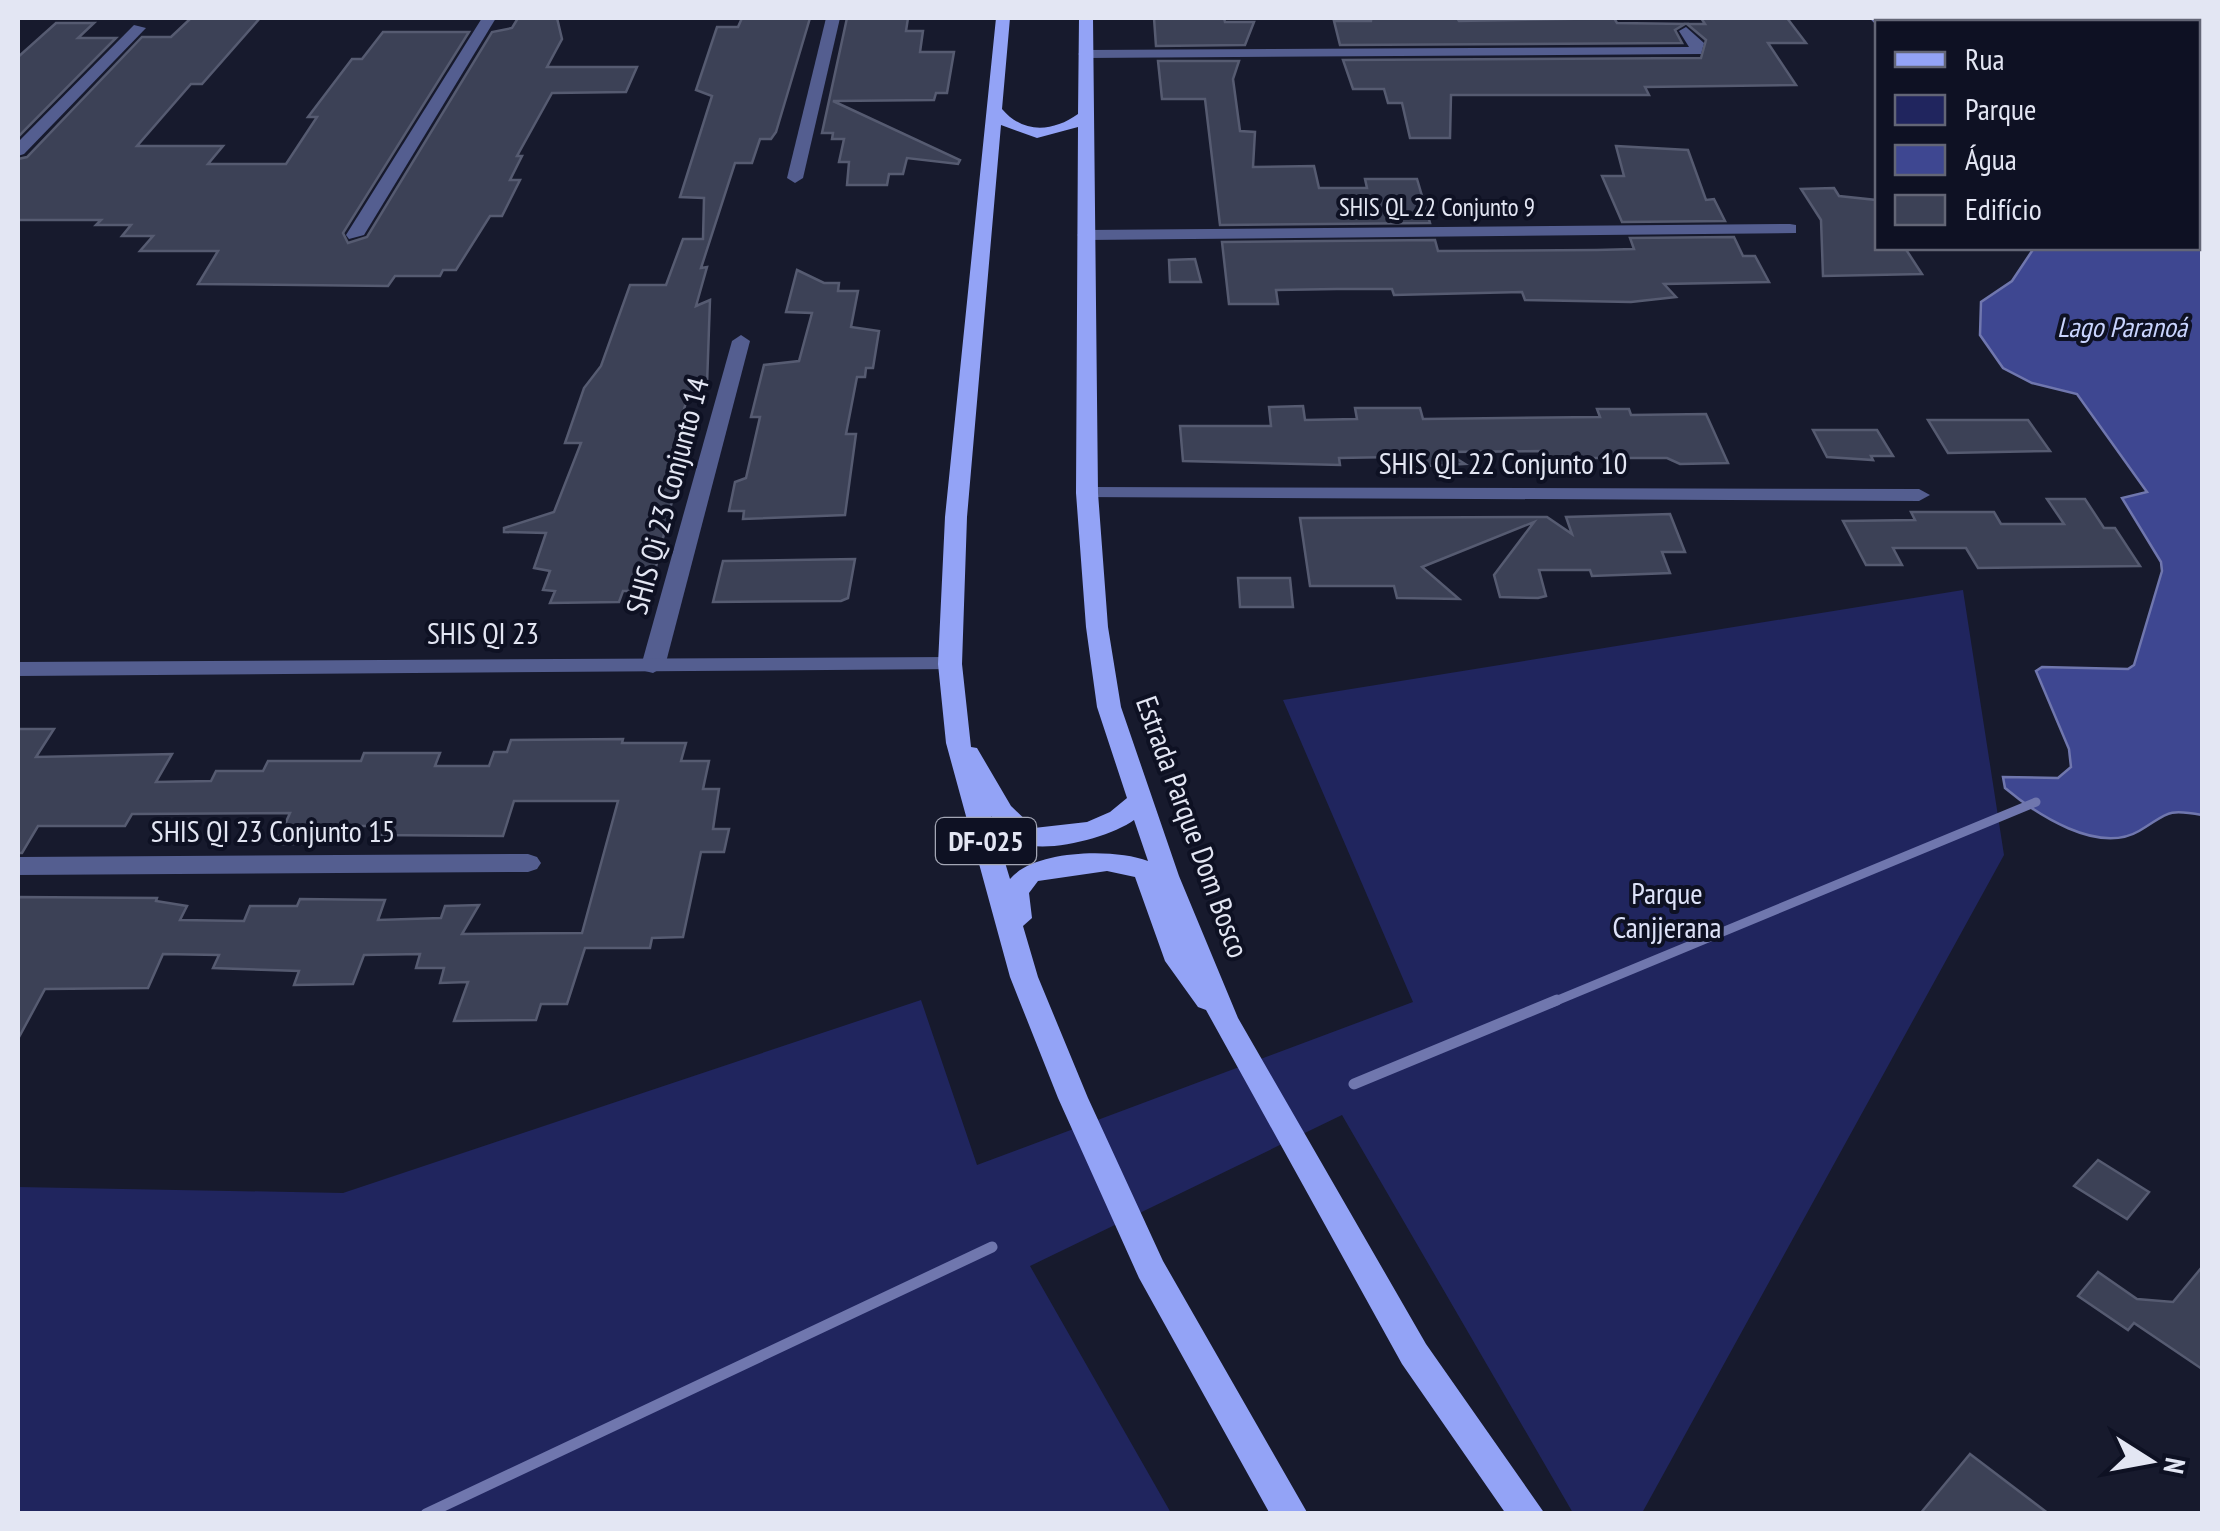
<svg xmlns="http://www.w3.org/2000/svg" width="2220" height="1531" font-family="'PT Sans Narrow',sans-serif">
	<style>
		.green { fill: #20255e }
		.water { fill: #3e4791; stroke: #7077ae; stroke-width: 2.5 }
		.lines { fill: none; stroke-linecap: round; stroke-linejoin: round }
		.stream-far1 { stroke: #7077ae; stroke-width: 9 }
		.stream { stroke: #7077ae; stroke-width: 11 }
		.building { fill: #3c4156; stroke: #565b71; stroke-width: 2.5 }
		.minor { fill: #545e90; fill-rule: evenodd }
		.tertiary { fill: #545e90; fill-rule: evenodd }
		.primary { fill: #93a3f6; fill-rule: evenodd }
		.labels { text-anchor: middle; stroke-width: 8; stroke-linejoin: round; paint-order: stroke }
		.far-street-label { font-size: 25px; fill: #e3e6f3; stroke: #0e1123 }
		.far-water-label { font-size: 28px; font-style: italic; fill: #c9d4fe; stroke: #0e1123 }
		.shield { fill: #0e1123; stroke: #a3a6b5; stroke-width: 2.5 }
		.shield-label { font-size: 28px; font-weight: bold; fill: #e3e6f3 }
		.street-label { font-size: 30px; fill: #e3e6f3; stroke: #0e1123 }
		.park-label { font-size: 30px; fill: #dde2f8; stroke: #0e1123 }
	</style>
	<rect width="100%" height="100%" fill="#171a2d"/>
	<path class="green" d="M1963,590L2004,855L1642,1513H1573L1342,1115L1030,1266L1171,1513L18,1514V1187L343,1193L921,1000L977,1165L1413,1002L1283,700Z"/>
	<path class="water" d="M1871,18H2202V815C2165,808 2168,814 2139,831C2098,855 2036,814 2005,788L2003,777L2058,778L2071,767L2069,749L2036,671L2042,667L2128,669L2134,665L2162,571L2161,562L2122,498L2147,492L2077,394L2032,383L2003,368L1980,335L1981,302L2012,281L2034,248H2198V22L1877,24Z"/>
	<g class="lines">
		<path class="stream-far1" d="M1551,1003L2036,802"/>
		<g class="stream">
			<path d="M1354,1084L1557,1000"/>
			<path d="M426,1514L992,1247"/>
		</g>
	</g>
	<g class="building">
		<path d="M191,18H260L202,84H191L137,146H223L208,164H286L317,117H308L352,59H362L383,32H469L343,233L348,243L367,237L492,32L512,28L518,18H557L562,39L547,67H637L626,92L552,93L517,156H522L510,180H520L502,216H490L456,270H443L440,276H395L388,286L198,284L218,251H140L153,236H122L131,225H96L101,220H18V159L27,157L142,37H171Z"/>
		<path d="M742,18H810L776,132L771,139H760L752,163H735L701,268L707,267L696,306L710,300L707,385H697L695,392H689L683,413L681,444H686L654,575H638L634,591H623L619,602L550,603L555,591L543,590L550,571L534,568L546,533L504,532V528L554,512L581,443H565L584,388L601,366L630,285H666L683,239H703L704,198L680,197L712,96L696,90L717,27H738Z"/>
		<path d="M847,18H908L906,31H923L920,52H954L947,93H936L934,100L833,101L960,160L958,164L907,158L903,174H889L887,185H847L849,162H839L844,139H832L833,133H822Z"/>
		<path d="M1154,18H1224L1225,22H1254L1245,45L1156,46Z"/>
		<path d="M1364,18H1457L1459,21L1614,18L1617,23L1685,24L1675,30L1682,43L1340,45L1334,21H1372Z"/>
		<path d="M1701,18H1787L1806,43H1768L1796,85L1645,87L1649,95H1451L1450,138H1410L1402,103H1388L1384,89H1353L1343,60L1701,58L1706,40L1687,24H1705Z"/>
		<path d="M56,23H94L78,38H116L18,137V57Z"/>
		<path d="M1158,61H1239L1233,79L1240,131L1255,132L1253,167L1314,166L1319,188H1367L1365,179H1417L1430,223L1220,225L1205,99H1162Z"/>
		<path d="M1616,146L1688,150L1706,200L1714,199L1725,221L1622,222L1602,176H1624Z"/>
		<path d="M1834,188L1839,196L1876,200L1878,248H1905L1922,274L1823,276L1821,220L1801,189Z"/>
		<path d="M1734,237L1743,256H1755L1769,282L1664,284L1676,297L1631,302L1525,300L1522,292L1394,295L1392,289H1337L1276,290L1278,304H1229L1222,242L1435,240L1438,251L1597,250L1634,249L1630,238Z"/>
		<path d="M1195,259L1201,282H1170L1169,260Z"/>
		<path d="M797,270L824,283H839L838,291H858L851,327L879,331L873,368H866L865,377H857L846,434H856L845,515L743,519L744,511H729L735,482L746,478L760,417H751L764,365L799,361L812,313L786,312Z"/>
		<path d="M1303,406L1305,420L1357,419L1355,408H1420L1423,419L1600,417L1597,409H1629L1631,415L1706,414L1728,463L1680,464L1667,458H1578L1582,464H1548L1543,451L1446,452L1465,464L1426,466H1395L1393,457L1339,458L1340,465L1183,461L1180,426H1271L1269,407Z"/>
		<path d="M1928,420H2028L2050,451L1948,453Z"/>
		<path d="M1813,430H1877L1893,456H1871L1873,460L1827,457Z"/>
		<path d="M2047,499H2085L2104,528H2115L2140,566L1978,568L1966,548H1893L1902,565H1866L1843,521L1915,520L1911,512H1994L2001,524H2064Z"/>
		<path d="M1670,514L1685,552H1662L1670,573L1592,576L1590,570H1539L1546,596L1538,598L1500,597L1494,575L1534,522L1422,567L1459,599L1397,598L1394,586H1310L1300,518L1547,517L1572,534L1566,517Z"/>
		<path d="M855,559L848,598L841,601L713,602L723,561Z"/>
		<path d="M1238,578H1290L1293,607H1240Z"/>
		<path d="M18,729H54L36,757L172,754L156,782L211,781L216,771H263L268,761H361L364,753H440L435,766H489L494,752H507L511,740L623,739L622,743H686L681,761H709L703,789H719L713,829H729L724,852H701L683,937L652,938L650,948H585L567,1004H541L536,1020L454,1021L468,982L440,983L444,968H416L420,954L364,955L353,984L294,985L299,971L213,968L219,955L163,954L148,988L45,989L18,1039V897L157,898L156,901L187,906L180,920L244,921L250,906H297L300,899L385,900L378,920L441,918L445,906L479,905L462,934L582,933L618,801H514L503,836L376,835L380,826H319L312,844H276L290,813L132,814L125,826H38L22,853H18Z"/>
		<path d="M2098,1160L2149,1192L2127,1219L2074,1186Z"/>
		<path d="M2202,1267V1369L2134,1323L2128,1330L2078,1296L2098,1272L2137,1299L2173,1302Z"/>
		<path d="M1970,1454L2049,1514H1920Z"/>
	</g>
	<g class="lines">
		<g class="minor">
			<path d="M482,18H496L364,235L349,239L346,235Z"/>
			<path d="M826,18H840L803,178L795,183L787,178Z"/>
			<path d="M134,25L146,28L24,154L18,156V142Z"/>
			<path d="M1686,27L1704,43L1701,54L1085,58L1078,54L1085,50L1689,47L1679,31Z"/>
			<path d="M1790,224L1796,225V233L1086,240L1077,235L1086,230Z"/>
			<path d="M741,335L750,341L665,666L653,673L645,671L641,666L732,341Z"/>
			<path d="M1087,487L1919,489L1930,495L1919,501L1080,497L1076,493L1080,489Z"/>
			<path d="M528,854L537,857L541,863L537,869L528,872L18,875V857Z"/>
		</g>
		<path class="tertiary" d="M950,657L962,664L958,669L18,676V662Z"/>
		<path class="primary" d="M996,18H1010L1002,109C1023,134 1053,132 1078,114L1079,18H1093L1098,493L1108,627L1121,707L1179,876L1238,1018L1426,1344L1545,1514H1506L1402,1364L1206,1010L1198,1007L1165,961L1135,877L1107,871L1038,881L1029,893L1032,918L1023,926L1038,977L1088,1098L1163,1261L1308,1514H1270L1139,1278L1058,1098L1010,977L946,743L938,664L945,517ZM1001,125L1037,138L1078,127L1076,493L1086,627L1097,707L1127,798L1110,812L1087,822L1034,828L1011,806L977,748L971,747L962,664L967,517ZM991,816C999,827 1007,837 1020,843C1047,854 1111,837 1134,820L1148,861C1113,848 1034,850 1010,879Z"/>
	</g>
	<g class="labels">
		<g class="far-street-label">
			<text x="1437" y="216">SHIS QL 22 Conjunto 9</text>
		</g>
		<g class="far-water-label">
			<text x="2122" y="337">Lago Paranoá</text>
		</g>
		<rect class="shield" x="936" y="818" width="100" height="46" rx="8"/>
		<g class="shield-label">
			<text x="986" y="851">DF-025</text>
		</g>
		<g class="street-label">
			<text x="1503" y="474">SHIS QL 22 Conjunto 10</text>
			<text transform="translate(668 496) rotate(-75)" y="10">SHIS Qi 23 Conjunto 14</text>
			<text x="483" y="644">SHIS QI 23</text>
			<text transform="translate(1192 827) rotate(70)" y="10">Estrada Parque Dom Bosco</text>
			<text x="273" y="842">SHIS QI 23 Conjunto 15</text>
		</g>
		<g class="park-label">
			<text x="1667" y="904">Parque<tspan x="1667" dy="34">Canjjerana</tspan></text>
		</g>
	</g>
	<rect width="2220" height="1531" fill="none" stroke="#e3e6f3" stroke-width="40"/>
	<rect x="1875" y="20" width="325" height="230" fill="#0e1123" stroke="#636676" stroke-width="2.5"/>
	<rect x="1895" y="52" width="50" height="15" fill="#93a3f6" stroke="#636676" stroke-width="2.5"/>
	<text x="1965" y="70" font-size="30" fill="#e3e6f3">Rua</text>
	<rect x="1895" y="95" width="50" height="30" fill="#20255e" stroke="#636676" stroke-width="2.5"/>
	<text x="1965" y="120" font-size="30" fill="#e3e6f3">Parque</text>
	<rect x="1895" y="145" width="50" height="30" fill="#3e4791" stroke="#636676" stroke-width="2.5"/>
	<text x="1965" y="170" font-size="30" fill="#e3e6f3">Água</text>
	<rect x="1895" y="195" width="50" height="30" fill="#3c4156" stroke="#636676" stroke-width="2.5"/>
	<text x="1965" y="220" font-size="30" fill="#e3e6f3">Edifício</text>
	<g transform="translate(2150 1461) rotate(101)" stroke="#0e1123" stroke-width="8" paint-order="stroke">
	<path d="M0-8L18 38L0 25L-18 38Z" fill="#e3e6f3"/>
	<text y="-15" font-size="28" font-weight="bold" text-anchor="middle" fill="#e3e6f3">N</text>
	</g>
</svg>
